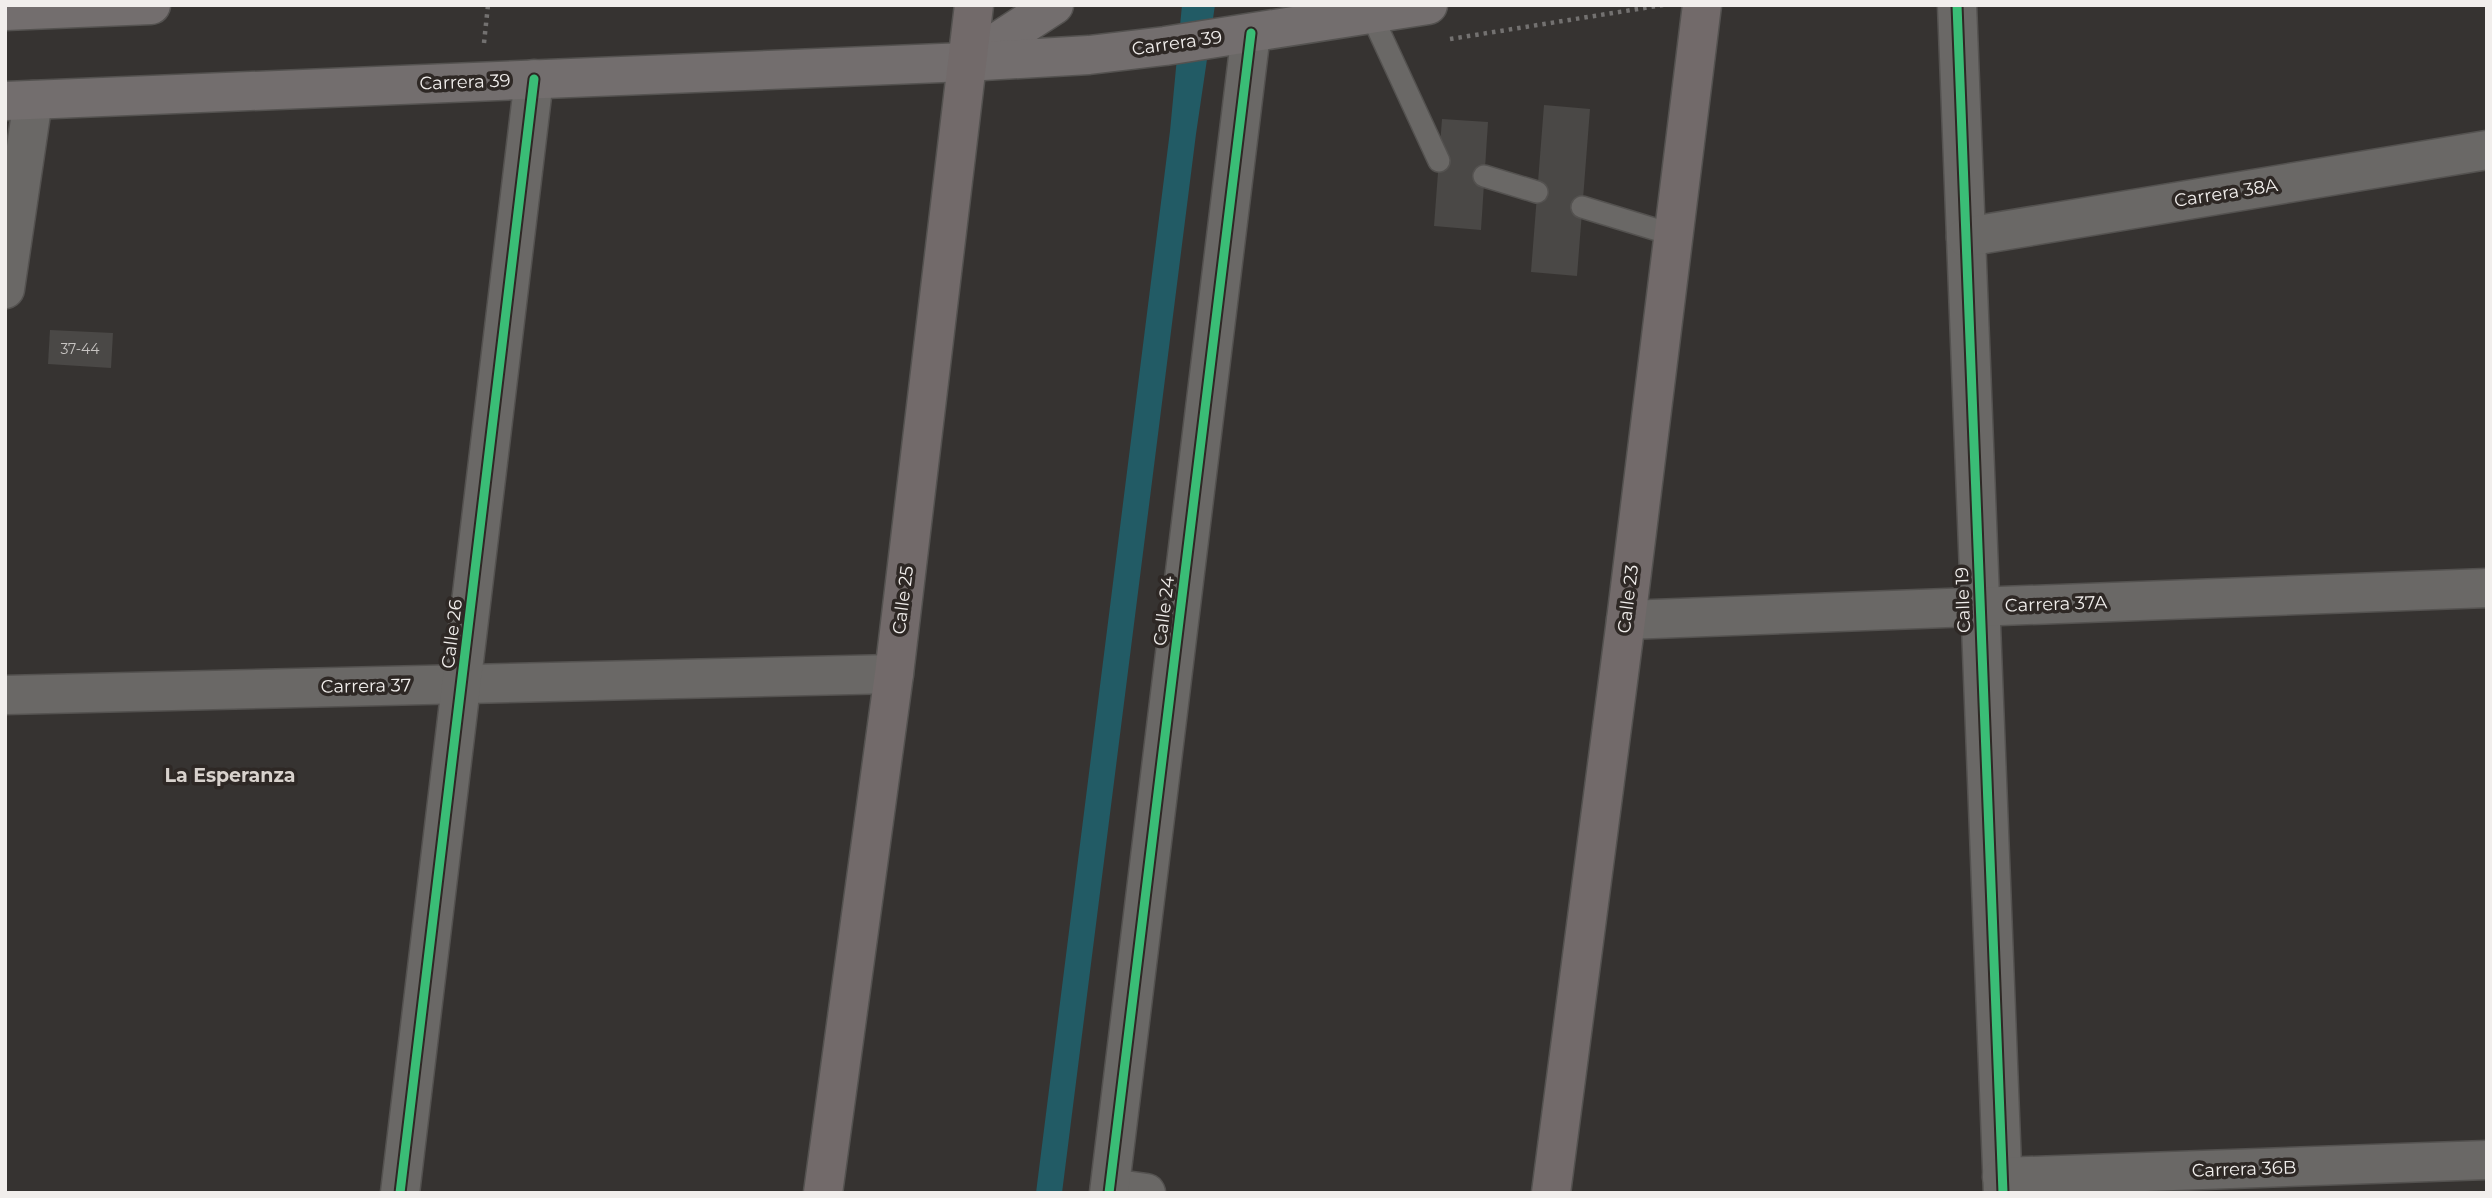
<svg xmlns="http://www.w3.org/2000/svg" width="2492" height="1198" font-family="Montserrat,sans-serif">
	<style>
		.water { fill: #225b65 }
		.building { fill: #4a4846 }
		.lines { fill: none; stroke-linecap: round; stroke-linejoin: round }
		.service-casing { stroke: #545250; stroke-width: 24 }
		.minor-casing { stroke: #545250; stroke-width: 41 }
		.secondary-casing { stroke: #545250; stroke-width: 41 }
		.primary-casing { stroke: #545250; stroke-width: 41 }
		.path { stroke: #737170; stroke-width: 4.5; stroke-dasharray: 3.5 5; stroke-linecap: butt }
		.service { stroke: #6a6866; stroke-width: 21 }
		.minor { stroke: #6a6866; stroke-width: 38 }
		.secondary { stroke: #736e6e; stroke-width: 38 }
		.primary { stroke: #726a6a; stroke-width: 38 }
		.cycleway-casing { stroke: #2e2825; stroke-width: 13 }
		.cycleway { stroke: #3abd76; stroke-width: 9 }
		.labels { text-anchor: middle; stroke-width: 7; stroke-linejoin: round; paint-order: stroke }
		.number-label { font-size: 14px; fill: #c7c4c2 }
		.street-label { font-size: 18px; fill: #f1eeec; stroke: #2e2825 }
		.neighbourhood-label { font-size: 19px; font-weight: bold; fill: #d8d2cd; stroke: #2e2825 }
	</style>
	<rect width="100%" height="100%" fill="#363331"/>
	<path class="water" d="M1182,5H1215L1196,134L1062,1193H1036L1170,131Z"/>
	<g class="building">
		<path d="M1544,105L1590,109L1577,276L1531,272Z"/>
		<path d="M1442,119L1488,122L1481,230L1434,226Z"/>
		<path d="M50,330L113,333L111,368L48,364Z"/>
	</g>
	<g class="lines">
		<g class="service-casing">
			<g id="service">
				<path d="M1371,14L1439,161"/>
				<path d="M1484,176L1537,192"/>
				<path d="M1582,207L1674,235"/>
			</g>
		</g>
		<g class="minor-casing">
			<g id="minor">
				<path d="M1957,5L2003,1193"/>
				<path d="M1966,237L2487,150"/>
				<path d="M5,289L33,100"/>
				<path d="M1626,620L2487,588"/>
				<path d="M5,695L894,674"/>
				<path d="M2002,1177L2487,1160"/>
				<path d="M1110,1188L1146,1193"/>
				<path d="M400,1193L534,79"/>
				<path d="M1109,1193L1251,33"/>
			</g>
		</g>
		<g class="secondary-casing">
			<g id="secondary">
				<path d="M5,11L151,5"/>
				<path d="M968,61L1054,5"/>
				<path d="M5,101L966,62L1089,55L1165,46L1428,5"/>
			</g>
		</g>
		<g class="primary-casing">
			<g id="primary">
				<path d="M823,1193L894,674L974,5"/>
				<path d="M1551,1193L1626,620L1702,5"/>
			</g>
		</g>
		<g class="path">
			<path d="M1450,39L1663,5"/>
			<path d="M484,43L488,5"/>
		</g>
		<use href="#service" class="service"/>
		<use href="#minor" class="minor"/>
		<use href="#secondary" class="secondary"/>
		<use href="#primary" class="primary"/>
		<g class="cycleway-casing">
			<g id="cycleway">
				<path d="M1957,5L2003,1193"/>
				<path d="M400,1193L534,79"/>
				<path d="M1109,1193L1251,33"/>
			</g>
		</g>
		<use href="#cycleway" class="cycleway"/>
	</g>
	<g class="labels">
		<g class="number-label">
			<text x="80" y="354">37-44</text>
		</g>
		<g class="street-label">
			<text transform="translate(1177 43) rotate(-8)" y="6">Carrera 39</text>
			<text transform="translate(465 82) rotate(-2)" y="6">Carrera 39</text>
			<text transform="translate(2226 193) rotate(-9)" y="6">Carrera 38A</text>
			<text transform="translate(1628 599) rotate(-83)" y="6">Calle 23</text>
			<text transform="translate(903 600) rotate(-83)" y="6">Calle 25</text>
			<text transform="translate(1963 600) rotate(-92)" y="6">Calle 19</text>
			<text transform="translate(2056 604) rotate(-2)" y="6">Carrera 37A</text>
			<text transform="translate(1164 611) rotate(-83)" y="6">Calle 24</text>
			<text transform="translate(452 634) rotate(-83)" y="6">Calle 26</text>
			<text transform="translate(366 686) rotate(-1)" y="6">Carrera 37</text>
			<text transform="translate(2244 1169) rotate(-2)" y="6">Carrera 36B</text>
		</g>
		<g class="neighbourhood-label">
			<text x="230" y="782">La Esperanza</text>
		</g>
	</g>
	<rect width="2492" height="1198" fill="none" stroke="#f1eeec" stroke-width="14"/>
</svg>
